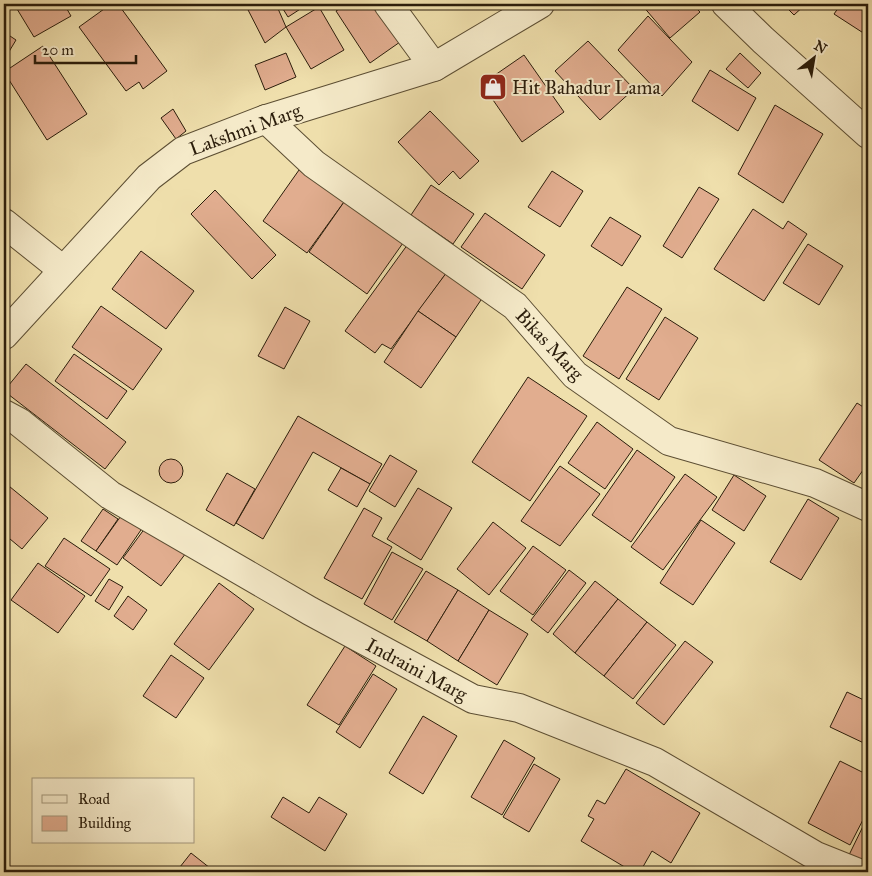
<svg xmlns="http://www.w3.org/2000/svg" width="872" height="876" font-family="'IM FELL Great Primer',serif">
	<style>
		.building { fill: #e1ad8f; stroke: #2b1d0b }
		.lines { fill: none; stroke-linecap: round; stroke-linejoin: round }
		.minor-casing { stroke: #5c4e33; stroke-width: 30 }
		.minor { stroke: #f5eac9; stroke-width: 28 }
		.labels { text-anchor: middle; stroke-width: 4; stroke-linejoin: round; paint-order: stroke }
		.poi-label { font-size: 19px; fill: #2b1d0b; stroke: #f5eac9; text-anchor: start }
		.street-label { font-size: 19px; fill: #2b1d0b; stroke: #f5eac9 }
	</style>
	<rect width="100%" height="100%" fill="#efdfac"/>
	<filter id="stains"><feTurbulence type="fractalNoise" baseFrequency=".004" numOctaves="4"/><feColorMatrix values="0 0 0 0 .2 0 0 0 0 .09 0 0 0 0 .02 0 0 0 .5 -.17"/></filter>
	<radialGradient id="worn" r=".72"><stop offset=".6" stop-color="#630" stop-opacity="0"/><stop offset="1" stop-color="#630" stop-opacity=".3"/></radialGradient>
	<g class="building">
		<path d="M14,4H64L71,16L34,37Z"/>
		<path d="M111,4H118L167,71L143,89L139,82L126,91L79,27Z"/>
		<path d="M245,4H276L286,27L265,43Z"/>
		<path d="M280,4H308L288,17Z"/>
		<path d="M347,4H375L400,42L370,63L336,11Z"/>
		<path d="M644,4H692L700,12L670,38L642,5Z"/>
		<path d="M783,4H806L794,15Z"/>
		<path d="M841,4H865L868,6V36L834,14Z"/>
		<path d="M319,7L344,50L311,69L286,27Z"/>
		<path d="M648,16L692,62L662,96L618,50Z"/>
		<path d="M4,32L16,40L4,60Z"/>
		<path d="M588,41L634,89L600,120L555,71Z"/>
		<path d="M43,46L87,114L47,140L4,72Z"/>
		<path d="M286,53L296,77L265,90L255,65Z"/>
		<path d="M740,53L761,73L748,88L726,69Z"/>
		<path d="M524,55L564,112L522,142L482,84Z"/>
		<path d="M710,70L756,98L738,131L692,101Z"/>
		<path d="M775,105L823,134L783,203L738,174Z"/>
		<path d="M173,109L186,131L176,139L161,118Z"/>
		<path d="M430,111L479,161L460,179L453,171L439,185L398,142Z"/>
		<path d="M299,170L344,202L307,253L263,221Z"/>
		<path d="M552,171L583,191L560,227L528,207Z"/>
		<path d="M431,185L474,214L453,244L411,215Z"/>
		<path d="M699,187L719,199L682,258L663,246Z"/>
		<path d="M215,190L276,255L252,279L191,214Z"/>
		<path d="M344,202L403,243L367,294L309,252Z"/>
		<path d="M753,209L783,229L788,221L807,234L764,301L714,269Z"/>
		<path d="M485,213L545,255L522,289L461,247Z"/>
		<path d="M610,217L641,236L622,266L591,246Z"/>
		<path d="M408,244L447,272L391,349L382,344L375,353L345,331Z"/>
		<path d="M808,244L843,266L819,305L783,283Z"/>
		<path d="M141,251L194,291L166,329L112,289Z"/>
		<path d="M447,272L483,297L456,337L418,311Z"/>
		<path d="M627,287L662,309L619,379L583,356Z"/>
		<path d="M101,306L162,349L133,390L72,347Z"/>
		<path d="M285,307L310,321L284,369L258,356Z"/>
		<path d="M418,311L456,337L421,388L384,362Z"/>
		<path d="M665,317L698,338L659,400L626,379Z"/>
		<path d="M74,354L127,391L107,419L55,381Z"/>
		<path d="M26,364L126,442L105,469L4,391Z"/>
		<path d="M528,377L587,416L530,501L472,462Z"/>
		<path d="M857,403L868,410V463L854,483L819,460Z"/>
		<path d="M298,416L382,464L370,484L313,452L263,539L236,523Z"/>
		<path d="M597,422L633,449L605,489L568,463Z"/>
		<path d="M637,450L675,477L631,542L592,515Z"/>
		<path d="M390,455L417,471L395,507L369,491Z"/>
		<circle cx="171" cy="471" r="12"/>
		<path d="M560,466L600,494L560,546L521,521Z"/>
		<path d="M341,468L370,484L357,507L328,490Z"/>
		<path d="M227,473L255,489L234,526L206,510Z"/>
		<path d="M685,474L717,497L663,570L631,547Z"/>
		<path d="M734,475L766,496L744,531L712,510Z"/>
		<path d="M4,482L48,518L22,549L4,534Z"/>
		<path d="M418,488L452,508L421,560L387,539Z"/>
		<path d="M808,499L839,518L801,580L770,562Z"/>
		<path d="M364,508L382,518L372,536L392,547L362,599L324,578Z"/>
		<path d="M103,509L118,519L96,551L81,541Z"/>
		<path d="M123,513L143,527L117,565L96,551Z"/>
		<path d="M701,520L735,543L693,605L660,583Z"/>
		<path d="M493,522L526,548L489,595L457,569Z"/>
		<path d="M148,524L186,553L161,586L123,558Z"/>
		<path d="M64,538L110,569L91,596L45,566Z"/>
		<path d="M533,546L566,570L533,615L500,591Z"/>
		<path d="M392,552L423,569L392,620L364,604Z"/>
		<path d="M38,563L85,596L58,633L11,600Z"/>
		<path d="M569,570L586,583L548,633L531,620Z"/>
		<path d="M426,571L458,590L427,641L394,622Z"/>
		<path d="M109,579L123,587L109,610L95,601Z"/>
		<path d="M595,581L618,599L575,653L553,634Z"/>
		<path d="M219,583L254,609L209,670L174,644Z"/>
		<path d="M458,590L489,610L458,661L427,641Z"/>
		<path d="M128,596L147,610L133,630L114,616Z"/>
		<path d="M618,599L647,622L604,676L575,653Z"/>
		<path d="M489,610L528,634L497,685L458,661Z"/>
		<path d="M647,622L676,645L633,699L604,676Z"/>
		<path d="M685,641L713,662L664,725L636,703Z"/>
		<path d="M345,646L376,666L339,725L307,705Z"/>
		<path d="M171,655L204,678L176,718L143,696Z"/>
		<path d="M373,674L397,689L360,748L336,732Z"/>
		<path d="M847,692L868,702V745L830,727Z"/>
		<path d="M423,716L457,736L423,794L389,773Z"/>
		<path d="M504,740L535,758L502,815L471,797Z"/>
		<path d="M840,761L868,775V810L850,845L808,823Z"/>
		<path d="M534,764L560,779L529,832L503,817Z"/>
		<path d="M626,769L700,813L671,863L652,851L640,872H633L581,841L594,819L588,816L597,800L605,804Z"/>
		<path d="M283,797L309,813L319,797L347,814L325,851L271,817Z"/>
		<path d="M868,816V864L849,855Z"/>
		<path d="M191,853L215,872H176Z"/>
	</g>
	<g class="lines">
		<g class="minor-casing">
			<g id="minor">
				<path d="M388,4L434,67"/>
				<path d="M726,4L763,40L868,134"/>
				<path d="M266,119L314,164L515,306L575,375L669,441L815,483L868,507"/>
				<path d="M4,223L63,270"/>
				<path d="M4,335L149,177L183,151L266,119L434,67L540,4"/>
				<path d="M4,414L19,422L110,495L310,611L473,699L519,708L655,762L816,856L856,872"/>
			</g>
		</g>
		<use href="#minor" class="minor"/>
	</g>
	<defs>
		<g id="shop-square" transform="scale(1.4375)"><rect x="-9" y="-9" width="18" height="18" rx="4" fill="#8f2418" stroke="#f5eac9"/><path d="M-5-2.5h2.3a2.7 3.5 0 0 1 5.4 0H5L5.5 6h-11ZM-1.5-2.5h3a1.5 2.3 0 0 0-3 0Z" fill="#fff"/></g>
	</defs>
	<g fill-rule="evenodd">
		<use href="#shop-square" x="493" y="87"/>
	</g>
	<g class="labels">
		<g class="poi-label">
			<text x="512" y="94">Hit Bahadur Lama</text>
		</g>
		<g class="street-label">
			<text transform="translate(245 129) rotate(-20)" y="7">Lakshmi Marg</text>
			<text transform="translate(550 344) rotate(47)" y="7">Bikas Marg</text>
			<text transform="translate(417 669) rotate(28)" y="7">Indraini Marg</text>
		</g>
	</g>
	<rect width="872" height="876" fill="none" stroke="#efdfac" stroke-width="20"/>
	<rect x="5" y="5" width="862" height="866" fill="none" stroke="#2b1d0b" stroke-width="2.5"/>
	<rect x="10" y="10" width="852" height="856" fill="none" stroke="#2b1d0b"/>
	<rect x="32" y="778" width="162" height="65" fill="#f5eac9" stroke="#a4987d"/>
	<rect x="42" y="795" width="25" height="8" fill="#f5eac9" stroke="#a4987d"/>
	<text x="78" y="804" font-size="15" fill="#2b1d0b">Road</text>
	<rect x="42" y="816" width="25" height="15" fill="#e1ad8f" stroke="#a4987d"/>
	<text x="78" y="828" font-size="15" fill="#2b1d0b">Building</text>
	<g transform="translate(814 58) rotate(31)" stroke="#f5eac9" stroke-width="4" paint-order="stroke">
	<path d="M0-4L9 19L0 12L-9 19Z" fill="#2b1d0b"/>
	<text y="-8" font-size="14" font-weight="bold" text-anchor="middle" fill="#2b1d0b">N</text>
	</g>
	<path d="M35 55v8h101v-8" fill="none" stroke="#2b1d0b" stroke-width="2.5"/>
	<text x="42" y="55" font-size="15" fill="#2b1d0b" stroke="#f5eac9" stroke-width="4" paint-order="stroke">20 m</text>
	<rect width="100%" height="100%" filter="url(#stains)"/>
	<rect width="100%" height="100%" fill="url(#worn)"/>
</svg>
